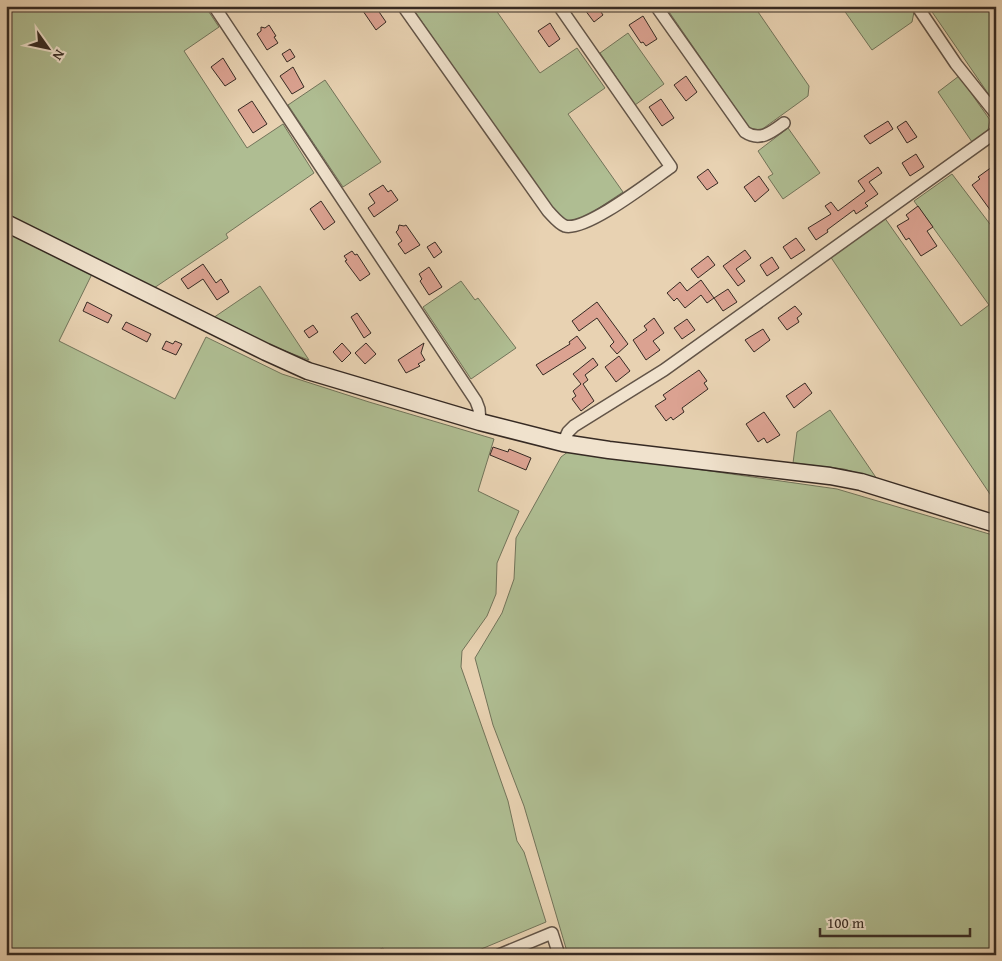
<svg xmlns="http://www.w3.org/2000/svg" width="1002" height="961" font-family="'Gentium Book Plus',serif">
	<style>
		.green { fill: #afbd92; stroke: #72745a }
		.building { fill: #dba291; stroke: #362a23 }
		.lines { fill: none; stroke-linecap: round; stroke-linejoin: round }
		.street-casing { stroke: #625447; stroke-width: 14 }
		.secondary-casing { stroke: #362a23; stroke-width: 19 }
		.street { stroke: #f0e2cd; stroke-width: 11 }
		.secondary { stroke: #f0e2cd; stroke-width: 16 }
	</style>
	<rect width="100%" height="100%" fill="#e8d2b2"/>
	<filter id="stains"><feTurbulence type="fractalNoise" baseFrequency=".004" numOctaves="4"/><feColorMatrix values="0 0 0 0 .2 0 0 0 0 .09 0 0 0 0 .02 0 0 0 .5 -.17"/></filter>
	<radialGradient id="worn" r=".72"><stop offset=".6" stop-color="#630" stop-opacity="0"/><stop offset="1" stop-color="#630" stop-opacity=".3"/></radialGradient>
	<g class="green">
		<path d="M6,6H205L219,27L184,51L247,148L283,124L314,173L226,234L228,238L154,288L6,216Z"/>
		<path d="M411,6H493L540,73L577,48L605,88L568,114L623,192L575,224L560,220Z"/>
		<path d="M665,6H754L809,86L808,96L761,130L750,129Z"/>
		<path d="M841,6H910L914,12L912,22L872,50Z"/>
		<path d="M928,6H996V105Z"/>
		<path d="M628,33L664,84L635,105L600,53Z"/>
		<path d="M959,76L990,120L988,130L972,142L938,92Z"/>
		<path d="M325,80L381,162L343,187L288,105Z"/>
		<path d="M788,128L820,173L783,199L768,177L773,174L758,151Z"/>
		<path d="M952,174L996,232V503L830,256L884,217L961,326L989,305L914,201Z"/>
		<path d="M6,231L92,274L59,341L175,399L206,337L282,374L369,402L494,439L478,491L519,511L497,563L496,594L487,616L462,651L461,667L508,801L517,841L524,852L546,922L467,955H386L383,948L366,955H6Z"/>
		<path d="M461,281L475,300L478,298L516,348L471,379L423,307Z"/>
		<path d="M260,286L309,360L248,337L213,318Z"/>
		<path d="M830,410L877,479L844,469L793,463L797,432Z"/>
		<path d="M569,451L837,489L996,536V955H568L524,806L493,725L475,658L502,613L514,579L516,538L561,457Z"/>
	</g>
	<g class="building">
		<path d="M370,6H375L386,22L376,30L363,11Z"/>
		<path d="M582,6H597L603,15L594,22Z"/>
		<path d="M643,16L657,39L646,46L643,42L641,43L629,25Z"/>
		<path d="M550,23L560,39L549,47L538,31Z"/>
		<path d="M269,25L276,36L274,37L278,43L267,50L257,34L261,31V27L265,28Z"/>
		<path d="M290,49L295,57L287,62L282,54Z"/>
		<path d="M223,58L236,79L225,86L211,67Z"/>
		<path d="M293,67L304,87L292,94L280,76Z"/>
		<path d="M686,76L697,92L686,101L674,85Z"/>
		<path d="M661,99L674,118L662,126L649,107Z"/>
		<path d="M252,101L267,124L253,133L238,110Z"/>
		<path d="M888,121L893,129L870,144L864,136Z"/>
		<path d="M906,121L917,137L907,143L897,127Z"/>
		<path d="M916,154L924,167L910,176L902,163Z"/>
		<path d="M996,164V218L972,185L980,179L978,177Z"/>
		<path d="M878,167L882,173L869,182L878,194L865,203L868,206L856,214L854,210L827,230L828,232L816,240L808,228L831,214L825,206L831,202L838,211L865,191L858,181Z"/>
		<path d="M708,169L718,183L707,190L697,177Z"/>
		<path d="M759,176L769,190L755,202L744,187Z"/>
		<path d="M383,185L388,192L391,190L398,200L374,217L368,208L375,203L369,194Z"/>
		<path d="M321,201L335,222L324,230L310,209Z"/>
		<path d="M918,206L933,227L927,231L937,246L921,256L909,238L906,240L897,226L909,219L906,215Z"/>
		<path d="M399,225L404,226L406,225L420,245L405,254L398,244L402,241L396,232L398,230Z"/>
		<path d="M796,238L805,250L791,259L783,247Z"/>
		<path d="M435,242L442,252L434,258L427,247Z"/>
		<path d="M745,250L751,258L736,269L745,281L738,286L723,266Z"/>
		<path d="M352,251L355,255L357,254L370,274L360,281L345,261L347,260L344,256Z"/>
		<path d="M708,256L715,265L698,278L691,269Z"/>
		<path d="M772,257L779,268L767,276L760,265Z"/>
		<path d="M203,264L216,283L221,279L229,292L217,300L203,279L188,289L181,279Z"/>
		<path d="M429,267L442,287L429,295L420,281L422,279L419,274Z"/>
		<path d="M701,280L714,298L707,303L701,295L685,308L677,298L674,301L667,293L680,282L687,291Z"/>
		<path d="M728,289L737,302L723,311L714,298Z"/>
		<path d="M87,302L112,315L108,323L83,311Z"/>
		<path d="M597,302L628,344L617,354L610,346L614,342L597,318L579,331L572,321Z"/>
		<path d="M795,306L802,314L797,318L799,322L787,330L778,318Z"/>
		<path d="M357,313L371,333L364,338L351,317Z"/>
		<path d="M654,318L664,333L653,341L660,350L646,360L633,340L647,330L644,326Z"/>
		<path d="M687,319L695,330L682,339L674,328Z"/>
		<path d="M126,322L151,334L147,342L122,329Z"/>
		<path d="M313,325L318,332L309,338L304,331Z"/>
		<path d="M763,329L770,340L754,352L745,340Z"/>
		<path d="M577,336L586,348L543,375L536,365L570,344L569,342Z"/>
		<path d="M166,341L173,344L175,341L182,344L176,355L162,349Z"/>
		<path d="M342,343L351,353L342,362L333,352Z"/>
		<path d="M366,343L376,354L365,364L355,353Z"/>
		<path d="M424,343L421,353L425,360L418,364L420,366L406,373L398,360Z"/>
		<path d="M619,356L630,371L616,382L605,367Z"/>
		<path d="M593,358L598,365L585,375L588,380L583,384L594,401L581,411L572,399L576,396L573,391L581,384L573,374Z"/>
		<path d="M699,370L707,381L704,383L708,389L682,408L684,412L673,420L671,417L666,421L655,406L666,399L663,395Z"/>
		<path d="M805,383L812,393L794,408L786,396Z"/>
		<path d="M764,412L780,435L767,443L764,438L758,442L746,424Z"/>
		<path d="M493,447L508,452L509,449L531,458L526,470L490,455Z"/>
	</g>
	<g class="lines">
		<g class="street-casing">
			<g id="street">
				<path d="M214,6L476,401L479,409L480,422"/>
				<path d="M403,6L548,211C553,216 558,223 565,226C586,232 652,180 671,167L559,6"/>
				<path d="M656,6L745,132C760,142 772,132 784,123"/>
				<path d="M917,6L956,64L996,114"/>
				<path d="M563,443L568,432L574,426L664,370L996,132"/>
				<path d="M499,955L552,933L559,955"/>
			</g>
		</g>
		<g class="secondary-casing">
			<path id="secondary" d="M6,223L266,352L308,371L480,422L563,443L609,450L830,476L861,482L996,524"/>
		</g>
		<use href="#street" class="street"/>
		<use href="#secondary" class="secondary"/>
	</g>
	<rect width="1002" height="961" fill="none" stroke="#e8d2b2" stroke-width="25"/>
	<rect x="8" y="8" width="987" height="946" fill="none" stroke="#362a23" stroke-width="2.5"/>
	<rect x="12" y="12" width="977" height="936" fill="none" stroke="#362a23"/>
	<g transform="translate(48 48) rotate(123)" stroke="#f0e2cd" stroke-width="4" paint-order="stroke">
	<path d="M0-4L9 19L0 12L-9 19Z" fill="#362a23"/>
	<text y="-8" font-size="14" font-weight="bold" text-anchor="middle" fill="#362a23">N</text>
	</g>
	<path d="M820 928v8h150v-8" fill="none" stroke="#362a23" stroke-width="2.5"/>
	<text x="827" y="928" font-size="15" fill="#362a23" stroke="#f0e2cd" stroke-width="4" paint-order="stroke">100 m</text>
	<rect width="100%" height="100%" filter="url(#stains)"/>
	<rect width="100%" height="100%" fill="url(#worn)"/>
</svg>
